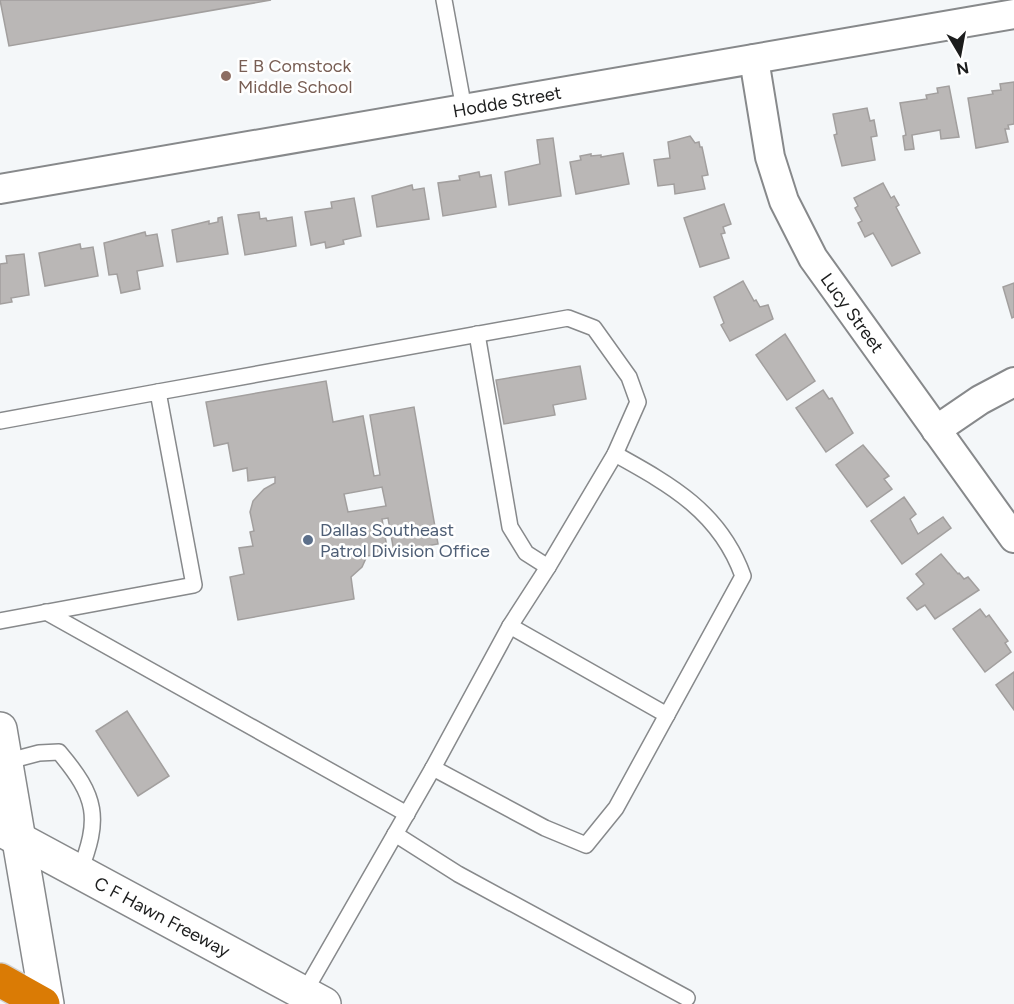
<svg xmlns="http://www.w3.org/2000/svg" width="1014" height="1004" font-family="Figtree,sans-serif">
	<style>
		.building { fill: #bab7b6; stroke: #a29f9e; stroke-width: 1.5; fill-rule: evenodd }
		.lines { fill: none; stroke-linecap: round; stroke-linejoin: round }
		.service-casing { stroke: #87898b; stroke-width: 18 }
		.minor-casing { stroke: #87898b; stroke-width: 32 }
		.secondary-casing { stroke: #87898b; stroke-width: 36 }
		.motorway-casing { stroke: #d2d2d2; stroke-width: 36 }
		.service { stroke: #fff; stroke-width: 15 }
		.minor { stroke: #fff; stroke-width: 28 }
		.secondary { stroke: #fff; stroke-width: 33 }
		.motorway { stroke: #da7b05; stroke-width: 33 }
		.education-dot { fill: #8d6e63; stroke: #fff; stroke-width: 2 }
		.service-dot { fill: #5c6f8a; stroke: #fff; stroke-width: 2 }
		.labels { text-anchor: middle; stroke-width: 5; stroke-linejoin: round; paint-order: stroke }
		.education-label { font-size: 18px; fill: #785e54; stroke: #fff; text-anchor: start }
		.street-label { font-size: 18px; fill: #1c1d1d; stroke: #fff }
		.service-label { font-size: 18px; fill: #4e5e75; stroke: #fff; text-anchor: start }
	</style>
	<rect width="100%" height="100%" fill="#f4f7f9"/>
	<g class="building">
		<path d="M0,0H271L9,46Z"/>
		<path d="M1014,82V124L1008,125L1009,129H1005L1008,142L976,148L968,98L993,94L992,91L1001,90L1000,84Z"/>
		<path d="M949,86L959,137L941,139L940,130L912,135L914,149L905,150L903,136L906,135L900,103L927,99L926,95L938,93L937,88Z"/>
		<path d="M867,108L870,121L874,120L877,136L871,137L875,160L842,166L834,135L837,134L833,114Z"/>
		<path d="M690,136L695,143L699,142L700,147H702L708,175L702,176L705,189L675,194L674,184L658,186L654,160L670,158L668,142Z"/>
		<path d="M553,138L561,196L509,205L505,172L540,164L537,140Z"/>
		<path d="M623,153L629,184L576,194L570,162L581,160L580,156L591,154V156L601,155V157Z"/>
		<path d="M479,172L480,177L491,175L496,207L443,216L438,183L460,180L459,176Z"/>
		<path d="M883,183L891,198L894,196L899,205L896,207L920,253L892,266L873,233L865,237L858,223L862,221L855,208L858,206L854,198Z"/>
		<path d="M412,185L413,190L424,188L429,219L377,227L372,196Z"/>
		<path d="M354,198L361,236L343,240L344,244L326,248L325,242L311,245L305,212L332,208L331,202Z"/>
		<path d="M724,204L731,224L723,227L725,233L721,234L729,258L700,267L684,218Z"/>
		<path d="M259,212L260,219L266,218L267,221L292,217L296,246L245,255L238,215Z"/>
		<path d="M222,217L228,254L177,262L172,230L209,221V224L218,222V218Z"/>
		<path d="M145,232L146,236L157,234L163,266L137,271L140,289L121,293L117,274L109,275L104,243Z"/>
		<path d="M80,244L81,249L93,247L98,276L45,286L39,253Z"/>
		<path d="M24,254L29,295L11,298L12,302L0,304V264L7,263L6,256Z"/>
		<path d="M743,281L754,301L756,300L760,307L768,305L773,319L730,341L721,325L724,323L714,297Z"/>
		<path d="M1014,283V317L1012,318L1003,287Z"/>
		<path d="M785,334L815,381L787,400L756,355Z"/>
		<path d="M580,366L586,399L553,405L555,415L504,424L496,380Z"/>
		<path d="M326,381L333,422L363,416L374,476L380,475L370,415L414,407L438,544L394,552L388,518L382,519L388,553L367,556L362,567L351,577L354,599L238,620L230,577L244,574L239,548L253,546L250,532L254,531L250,512L253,501L264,489L275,483V477L248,481L247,468L233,471L228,443L214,446L206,402ZM382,487L386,506L348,512L344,494Z"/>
		<path d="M823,390L829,399L832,398L853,433L826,452L796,408Z"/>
		<path d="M863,445L889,476L884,479L892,489L867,507L836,465Z"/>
		<path d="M904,497L916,514L910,519L918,534L943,517L951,528L902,564L871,521Z"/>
		<path d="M941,554L958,574L959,573L964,579L968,577L979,590L935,619L925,605L917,610L907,598L924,584L916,574Z"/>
		<path d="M980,609L986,617L989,615L1008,641L1005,643L1011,652L985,672L953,629Z"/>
		<path d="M1014,672V710L996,685Z"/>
		<path d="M127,711L169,776L138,796L96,731Z"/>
	</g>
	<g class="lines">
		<g class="service-casing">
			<g id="service">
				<path d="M444,0L464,109"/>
				<path d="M477,334L510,527L526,553L548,567"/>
				<path d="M158,392L568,318L594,328L629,377L638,402L615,454L548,567L510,626L433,768L304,993"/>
				<path d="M0,421L158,392L194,585L0,621"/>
				<path d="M46,612L407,814"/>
				<path d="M510,626L667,715"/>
				<path d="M5,762L39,753L59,752C97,797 101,818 79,873"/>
				<path d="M433,768L545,828L586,845L616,808L743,576C720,512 671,485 615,454"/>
				<path d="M395,834L458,874L687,998"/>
			</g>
		</g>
		<g class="minor-casing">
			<g id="minor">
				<path d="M754,59L770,157L784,201L813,258L1014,538"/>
				<path d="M0,189L1014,14"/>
				<path d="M936,430L980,400L1014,382"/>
			</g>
		</g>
		<g class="secondary-casing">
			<g id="secondary">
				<path d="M0,729L47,1004"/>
				<path d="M0,829L324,1004"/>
			</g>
		</g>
		<g class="motorway-casing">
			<path id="motorway" d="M0,980L43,1004"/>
		</g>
		<use href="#service" class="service"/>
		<use href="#minor" class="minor"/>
		<use href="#secondary" class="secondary"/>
		<use href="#motorway" class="motorway"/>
	</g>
	<circle class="education-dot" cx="226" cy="76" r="6"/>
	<circle class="service-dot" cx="308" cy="540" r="6"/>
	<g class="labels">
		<g class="education-label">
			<text x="238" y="72">E B Comstock<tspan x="238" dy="21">Middle School</tspan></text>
		</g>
		<g class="street-label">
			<text transform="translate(507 102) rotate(-10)" y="6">Hodde Street</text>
			<text transform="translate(852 313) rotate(54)" y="6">Lucy Street</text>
			<text transform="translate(162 917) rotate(28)" y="6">C F Hawn Freeway</text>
		</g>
		<g class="service-label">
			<text x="320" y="536">Dallas Southeast<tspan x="320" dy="21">Patrol Division Office</tspan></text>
		</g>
	</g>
	<g transform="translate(960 54) rotate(170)" stroke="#ffffff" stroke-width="4.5" paint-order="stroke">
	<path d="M0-4.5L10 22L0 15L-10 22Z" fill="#1c1d1d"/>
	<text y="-9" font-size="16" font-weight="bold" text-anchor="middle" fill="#1c1d1d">N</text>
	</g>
</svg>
